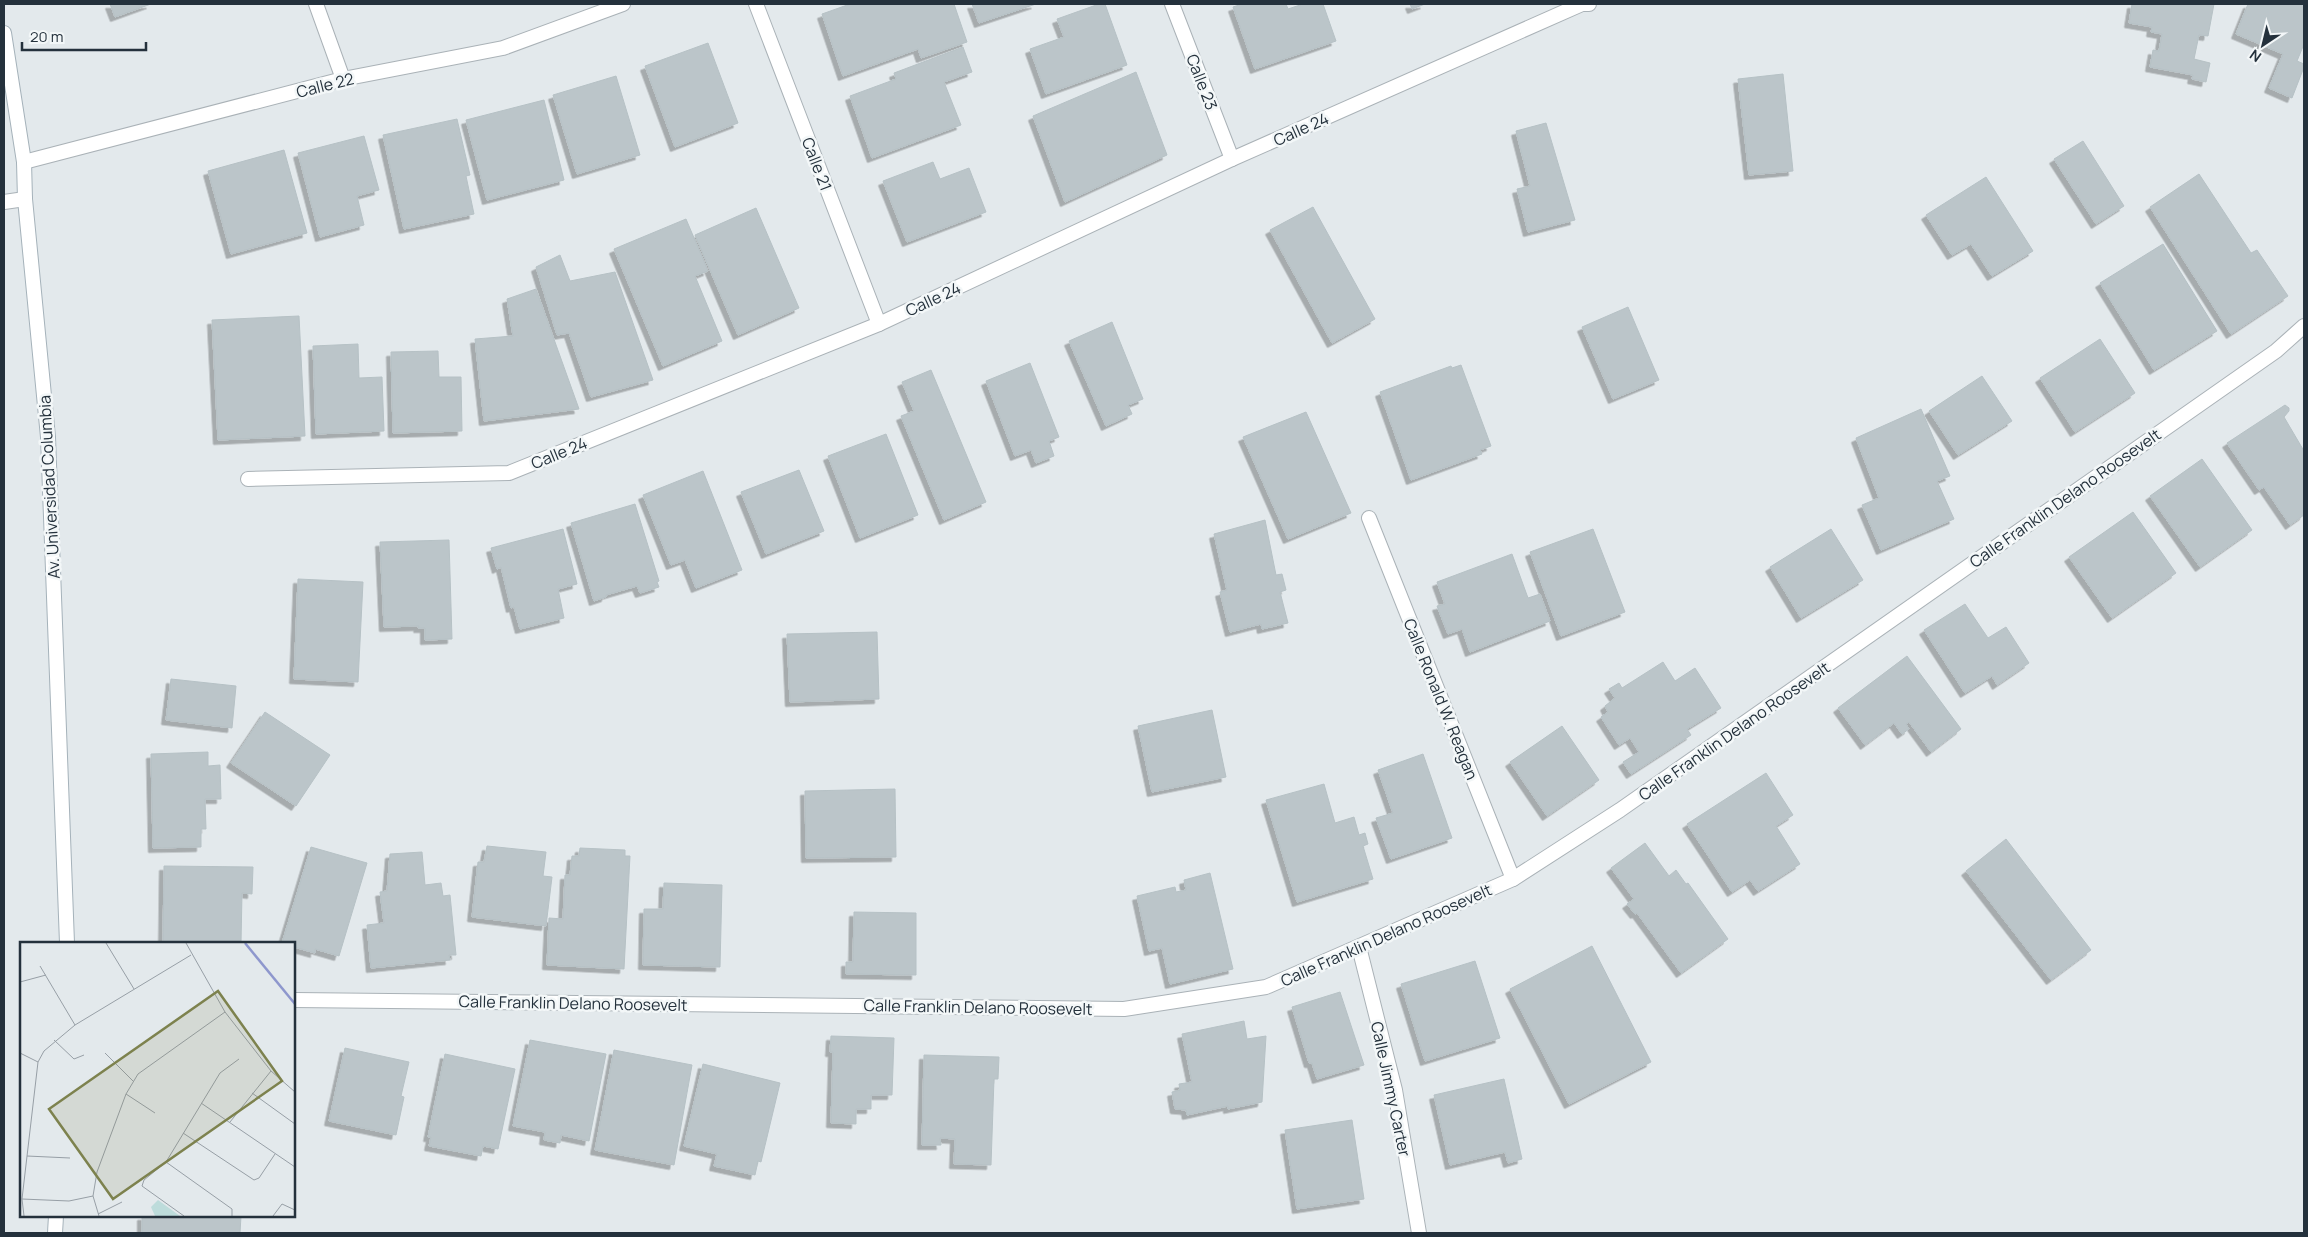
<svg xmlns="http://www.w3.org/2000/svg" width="2308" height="1237" font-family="Manrope,sans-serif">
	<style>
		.building { fill: #bbc5c9; stroke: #b6c1c5; filter: url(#shadow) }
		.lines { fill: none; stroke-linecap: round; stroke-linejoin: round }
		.service-casing { stroke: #aab2b7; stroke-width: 16 }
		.minor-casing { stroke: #aab2b7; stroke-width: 16 }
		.secondary-casing { stroke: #a5b2ba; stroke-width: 16 }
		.service { stroke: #fff; stroke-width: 14 }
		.minor { stroke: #fff; stroke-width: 14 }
		.secondary { stroke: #fff; stroke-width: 14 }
		.labels { text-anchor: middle; stroke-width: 5; stroke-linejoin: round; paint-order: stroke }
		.street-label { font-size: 16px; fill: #24313c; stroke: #f3f7f8 }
		.inset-river { fill: none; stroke: #8e97cd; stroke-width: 2.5 }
		.inset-road { fill: none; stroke: #979fa6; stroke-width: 1 }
		.view { fill: #7d824e; fill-opacity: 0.15; stroke: #7d824e; stroke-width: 2.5 }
		.inset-edge { fill: none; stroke: #24313c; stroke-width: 2.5 }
	</style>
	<defs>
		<filter id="shadow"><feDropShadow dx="-4.5" dy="4.5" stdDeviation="0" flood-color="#0004"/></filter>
	</defs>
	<rect width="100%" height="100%" fill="#e3e9ec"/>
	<g class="building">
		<path d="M110,4H151L115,17Z"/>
		<path d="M850,4H954L967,42L921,58L918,49L843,76L822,14Z"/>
		<path d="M972,4H1036L979,23Z"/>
		<path d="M1099,4H1105L1127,65L1046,94L1030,49L1064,37L1057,19Z"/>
		<path d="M1242,4H1286L1288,9L1303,4H1323L1336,41L1255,69L1233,7Z"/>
		<path d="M1410,4H1425L1412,9Z"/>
		<path d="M2132,4H2214L2208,36L2199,35L2194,59L2210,63L2206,82L2192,79L2193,75L2150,67L2153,50L2159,51L2162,34L2151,32L2152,27L2129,23Z"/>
		<path d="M2248,4H2304V44L2297,61L2304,64V67L2292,98L2269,88L2283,54L2236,34Z"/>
		<path d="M708,43L738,123L675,147L645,66Z"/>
		<path d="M963,47L972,72L944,82L961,125L872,158L850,96L896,79L894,73Z"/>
		<path d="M1136,72L1167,155L1065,202L1033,116Z"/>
		<path d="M1783,74L1793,171L1749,175L1738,79Z"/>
		<path d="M616,76L640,155L577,174L553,95Z"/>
		<path d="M544,100L564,180L487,200L466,120Z"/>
		<path d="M457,119L470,175L466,176L474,214L404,229L383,135Z"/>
		<path d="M1546,123L1575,220L1528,232L1517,189L1530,186L1516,131Z"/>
		<path d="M364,136L379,190L357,196L364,225L320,237L298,153Z"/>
		<path d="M2083,141L2124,206L2096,224L2054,159Z"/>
		<path d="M284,150L307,233L231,254L208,171Z"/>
		<path d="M933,162L940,179L969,168L986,212L907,242L883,181Z"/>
		<path d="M2199,174L2251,253L2257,250L2288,296L2231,334L2150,207Z"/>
		<path d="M1986,177L2033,251L1992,276L1971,244L1952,255L1926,215Z"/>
		<path d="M1313,207L1375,319L1332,343L1270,230Z"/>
		<path d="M756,208L799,308L738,335L695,235Z"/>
		<path d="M686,219L708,271L695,276L722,341L663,366L614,249Z"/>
		<path d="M2163,244L2217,331L2154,370L2100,283Z"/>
		<path d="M560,255L570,281L615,272L653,380L591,397L569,333L557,335L536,267Z"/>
		<path d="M536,289L579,409L484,421L475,339L513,336L507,299Z"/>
		<path d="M1628,307L1659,380L1613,399L1582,327Z"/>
		<path d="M299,316L305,436L218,440L212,320Z"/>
		<path d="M1112,322L1143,399L1128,405L1132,414L1106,426L1069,341Z"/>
		<path d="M2100,339L2135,393L2075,432L2040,378Z"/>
		<path d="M358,344L359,378L382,377L384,431L316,434L313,346Z"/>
		<path d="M438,351L439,377H461L462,431L393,433L391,352Z"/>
		<path d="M1030,363L1059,437L1049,441L1054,456L1036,463L1031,450L1015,456L986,381Z"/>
		<path d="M1461,365L1491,446L1480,450L1482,454L1411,480L1380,392L1451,366L1452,368Z"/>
		<path d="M931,370L986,502L944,520L901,416L914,411L902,382Z"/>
		<path d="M1982,376L2012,421L1958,455L1929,411Z"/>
		<path d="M2285,405L2289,408V411L2284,417L2304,451V515L2290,525L2264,487L2259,490L2227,443Z"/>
		<path d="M1921,409L1950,476L1937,481L1954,519L1881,550L1862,505L1879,498L1856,438Z"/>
		<path d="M1306,412L1351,513L1288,539L1243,437Z"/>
		<path d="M886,434L918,515L860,538L828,456Z"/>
		<path d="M2202,459L2252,530L2200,567L2150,496Z"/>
		<path d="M799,470L824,531L766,554L741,492Z"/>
		<path d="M703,471L742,570L696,588L685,560L671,565L643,495Z"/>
		<path d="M635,504L659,581L657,582L659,587L640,593L637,586L606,595V597L594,601L571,523Z"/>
		<path d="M2133,512L2176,573L2112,618L2069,557Z"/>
		<path d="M1265,520L1276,575L1282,574L1286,590L1280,592L1288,623L1262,629L1261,624L1230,632L1220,592L1227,590L1214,534Z"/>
		<path d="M563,529L577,584L558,589L564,618L520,629L514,607L511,608L501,567L497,569L491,548Z"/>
		<path d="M1593,529L1625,612L1561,636L1530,552Z"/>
		<path d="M1831,529L1863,580L1801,618L1770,567Z"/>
		<path d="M449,540L452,639L425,640V628H418L419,626L384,627L380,542Z"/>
		<path d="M1512,554L1528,598L1540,594L1550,621L1470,652L1462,629L1448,634L1437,606L1445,604L1437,582Z"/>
		<path d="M298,579L363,582L358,682L294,679Z"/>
		<path d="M1965,604L1988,638L2006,627L2029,663L1997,685L1992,676L1965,693L1924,630Z"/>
		<path d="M877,632L879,699L790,702L787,634Z"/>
		<path d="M1907,656L1961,729L1931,752L1909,722L1906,724L1909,729L1902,734L1894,723L1865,745L1838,708Z"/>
		<path d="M1663,662L1675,681L1695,668L1721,708L1687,729L1691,735L1631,774L1623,762L1639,752L1630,738L1619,745L1601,717L1608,712L1605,706L1615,698L1609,689L1619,683L1622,688Z"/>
		<path d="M171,679L236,686L232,728L166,720Z"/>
		<path d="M1212,710L1226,777L1152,792L1138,726Z"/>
		<path d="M265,712L330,755L296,806L231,763Z"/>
		<path d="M1562,726L1599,780L1547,816L1510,762Z"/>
		<path d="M208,752V766L220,765L221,799H205L206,829H201V847L153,848L151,754Z"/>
		<path d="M1423,754L1452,838L1391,859L1376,818L1393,813L1378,770Z"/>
		<path d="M1766,773L1793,815L1776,826L1800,864L1758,891L1750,880L1732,892L1687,824Z"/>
		<path d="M1324,784L1335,823L1354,817L1359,835L1365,833L1368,844L1363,846L1373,879L1297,902L1266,800Z"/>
		<path d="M895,789L896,857L806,858L805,791Z"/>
		<path d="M2006,839L2091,950L2051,980L1966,871Z"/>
		<path d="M1645,843L1669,876L1676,870L1686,884L1688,883L1728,939L1681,973L1637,913L1635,914L1627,904L1634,899L1611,868Z"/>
		<path d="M487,846L546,852L543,876L552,877L546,926L472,917L478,862H484Z"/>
		<path d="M311,847L367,863L339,956L315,949V953L294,947V943H282Z"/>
		<path d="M580,848L625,850V856H630L624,969L547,965L549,918L563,919L565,875H570L572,856H579Z"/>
		<path d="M422,852L425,885L441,883L443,896L450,895L456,955H449L450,960L371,968L367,925L384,923L380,892L387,891L390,854Z"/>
		<path d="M164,866L253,867L252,894L242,893L241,943H163Z"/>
		<path d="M1210,873L1233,969L1170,984L1162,948L1149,951L1137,896L1175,887L1176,892L1186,890L1184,880Z"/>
		<path d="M664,883L722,885L720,967L643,965L644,909H663Z"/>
		<path d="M854,912L916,913V975L846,974V962H853Z"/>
		<path d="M1592,946L1651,1062L1569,1104L1510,989Z"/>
		<path d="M1475,961L1500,1038L1425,1061L1401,984Z"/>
		<path d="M1340,992L1364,1065L1317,1079L1312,1063H1309L1292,1007Z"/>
		<path d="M1244,1021L1247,1039L1266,1036L1262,1102L1228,1109V1106L1187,1115L1186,1110L1175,1109L1172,1092L1180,1090L1179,1084L1192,1082L1182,1034Z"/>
		<path d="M831,1036L894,1038L892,1095H871V1109H856V1124L831,1123L833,1052H830Z"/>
		<path d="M530,1040L606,1054L589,1141L561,1135L560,1143L544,1140L545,1132L513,1126Z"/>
		<path d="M345,1048L409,1062L401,1096L404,1097L396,1135L329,1121Z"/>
		<path d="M614,1050L692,1065L674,1165L595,1150Z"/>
		<path d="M445,1054L515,1069L498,1149L483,1146L481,1156L429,1146L431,1137H428Z"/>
		<path d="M924,1055L999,1057L998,1079H994L991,1165L954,1164L955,1139L940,1138L941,1145H922Z"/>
		<path d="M703,1064L780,1083L761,1162L758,1161L755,1175L714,1166L717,1154L684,1146Z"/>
		<path d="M1504,1079L1522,1159L1508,1163L1505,1152L1450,1165L1434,1095Z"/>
		<path d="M1352,1120L1364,1199L1297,1209L1285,1130Z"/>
		<path d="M142,1216H241L240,1233H142Z"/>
	</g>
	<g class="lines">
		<g class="service-casing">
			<path id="service" d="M4,202L25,199"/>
		</g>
		<g class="minor-casing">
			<g id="minor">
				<path d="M316,4L343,79"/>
				<path d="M756,4L879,324"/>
				<path d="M1172,4L1232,159"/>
				<path d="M24,162L343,79L503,48L623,4"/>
				<path d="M248,479L509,473L879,324L1232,159L1582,4H1589"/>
				<path d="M1369,518L1513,879"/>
				<path d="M1359,947L1395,1090L1419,1233"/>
				<path d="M294,1000L1124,1009L1266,987L1513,879L1620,810L2276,351L2304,326"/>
			</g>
		</g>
		<g class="secondary-casing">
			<g id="secondary">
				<path d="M4,33L24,162L25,199L48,437L67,943"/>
				<path d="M55,1233L56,1216"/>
			</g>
		</g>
		<use href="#service" class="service"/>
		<use href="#minor" class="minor"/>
		<use href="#secondary" class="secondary"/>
	</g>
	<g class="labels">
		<g class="street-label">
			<text transform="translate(1202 82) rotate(69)" y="6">Calle 23</text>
			<text transform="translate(325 85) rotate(-14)" y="6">Calle 22</text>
			<text transform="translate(1301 129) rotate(-24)" y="6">Calle 24</text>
			<text transform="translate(817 164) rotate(69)" y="6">Calle 21</text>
			<text transform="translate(933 299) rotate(-25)" y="6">Calle 24</text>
			<text transform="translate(559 453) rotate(-22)" y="6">Calle 24</text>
			<text transform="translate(49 487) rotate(-93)" y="6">Av. Universidad Columbia</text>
			<text transform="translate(2065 498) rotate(-35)" y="6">Calle Franklin Delano Roosevelt</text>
			<text transform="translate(1441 699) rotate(68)" y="6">Calle Ronald W. Reagan</text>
			<text transform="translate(1734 731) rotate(-35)" y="6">Calle Franklin Delano Roosevelt</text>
			<text transform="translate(1386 935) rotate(-24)" y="6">Calle Franklin Delano Roosevelt</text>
			<text transform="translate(573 1003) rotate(1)" y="6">Calle Franklin Delano Roosevelt</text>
			<text transform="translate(978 1007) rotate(1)" y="6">Calle Franklin Delano Roosevelt</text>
			<text transform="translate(1391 1089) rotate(78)" y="6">Calle Jimmy Carter</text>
		</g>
	</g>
	<g transform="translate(20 942)">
		<rect width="275" height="275" fill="#e3e9ec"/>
		<path d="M138,258L160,274H135L131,265Z" fill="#bddcdb"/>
		<path class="inset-river" d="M225,1L275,62"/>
		<path class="inset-road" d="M86,1L114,47M166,1L205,70L251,129L275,150M20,24L55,83M0,40L26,33M34,98L54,117L64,113M0,111L18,120M85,111L114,140M232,151L275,182M106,152L135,171M181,161L275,225M210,180L251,129M163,191L234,238L239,236L255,212M7,214L50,216M146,220L212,267V274M2,257L49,259L73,254M78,272L102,260M4,274L2,257L18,120L24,109L55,83L171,13M79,274L73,254L77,230L106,152L118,132L205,70M164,274L122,244L124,238L146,220L200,131L219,117M253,274L262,262L275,268"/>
		<path class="view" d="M198,49L262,139L93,257L29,167Z"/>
		<rect width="275" height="275" class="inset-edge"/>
	</g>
	<rect width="2308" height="1237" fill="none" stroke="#24313c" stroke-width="10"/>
	<g transform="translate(2263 45) rotate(215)" stroke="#f3f7f8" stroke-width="4" paint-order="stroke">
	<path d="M0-4L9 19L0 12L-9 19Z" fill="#24313c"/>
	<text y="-8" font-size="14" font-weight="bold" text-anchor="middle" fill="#24313c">N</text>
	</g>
	<path d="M22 42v8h124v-8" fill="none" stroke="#24313c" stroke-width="2.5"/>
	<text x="30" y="42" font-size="15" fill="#24313c" stroke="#f3f7f8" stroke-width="4" paint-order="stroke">20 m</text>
</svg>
